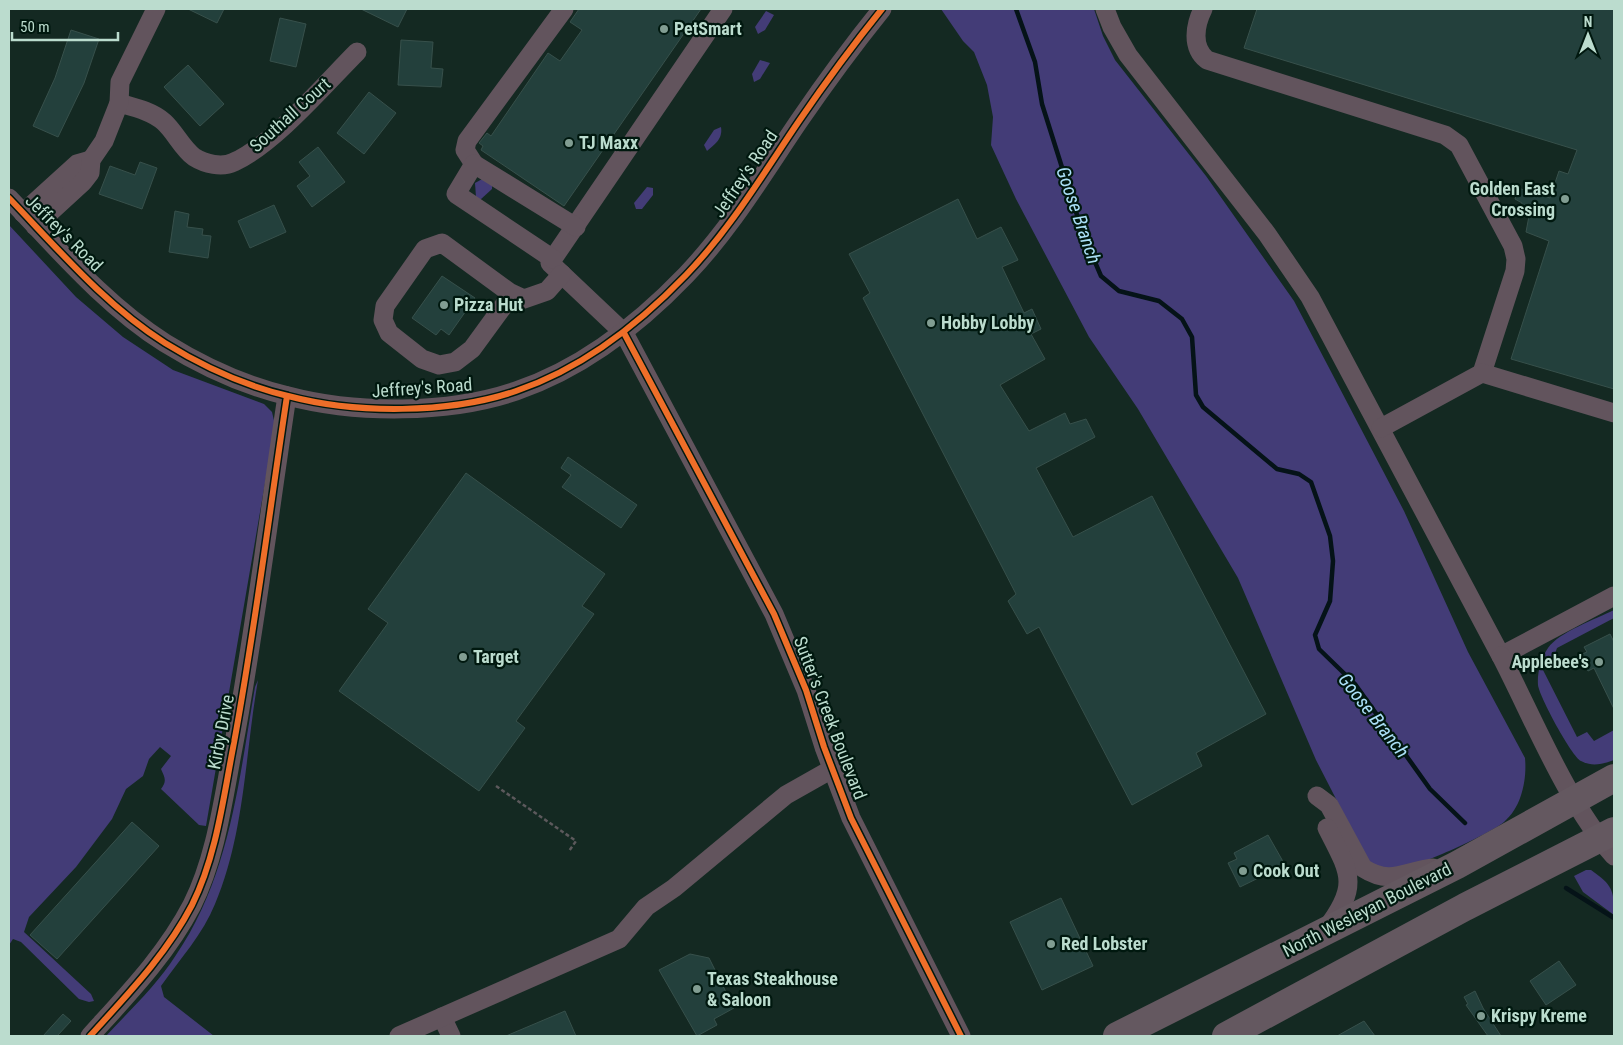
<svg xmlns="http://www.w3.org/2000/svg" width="1623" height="1045" font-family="'Roboto Condensed',sans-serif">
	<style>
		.green { fill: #433c77 }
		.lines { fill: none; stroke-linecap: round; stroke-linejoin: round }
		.stream { stroke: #051318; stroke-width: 4.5 }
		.building { fill: #23403c; stroke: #37504b }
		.path { stroke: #5c595c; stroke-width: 2.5; stroke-dasharray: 4 2.5; stroke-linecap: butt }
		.minor { stroke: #62545d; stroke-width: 19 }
		.highway { stroke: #645860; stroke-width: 28 }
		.cycleway-casing { stroke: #00180f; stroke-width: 9 }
		.cycleway { stroke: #ee6e29; stroke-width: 6 }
		.poi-dot { fill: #819d92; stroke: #00180f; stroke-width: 2 }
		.labels { text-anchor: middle; stroke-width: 4.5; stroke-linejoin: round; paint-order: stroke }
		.poi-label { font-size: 18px; font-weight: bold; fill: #bbdcce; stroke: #00180f; text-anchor: start }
		.street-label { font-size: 18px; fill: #bbdcce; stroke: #00180f }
		.water-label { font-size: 19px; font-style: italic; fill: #abe0f8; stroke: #00180f }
	</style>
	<rect width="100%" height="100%" fill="#142922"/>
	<g class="green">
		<path d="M941,9H1094L1103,36L1115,60L1206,176L1294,301L1404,511L1468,652L1525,758C1527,779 1522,807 1504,822C1490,834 1413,869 1395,870C1387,871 1376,866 1369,863L1316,760L1238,578L1138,409L1089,337L1016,199L991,145L993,117L987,85L974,52L963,41Z"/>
		<path d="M766,11L774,15L765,30L758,34L755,27Z"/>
		<path d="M760,60L770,63L760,79L754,82L752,74Z"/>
		<path d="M721,127C723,139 715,144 707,151L704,145L714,130Z"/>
		<path d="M484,178L492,181V189L480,200L476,197L475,183Z"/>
		<path d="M647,187L653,188V195L642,209H636L634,203Z"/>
		<path d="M9,225L76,297L123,337L173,370L264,404L272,412L275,425L206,826L199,825L161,789C167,781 165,778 161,769L171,756L160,747L149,759L143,776L126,789L112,819L76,867L29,917L24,932L91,994L94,1001L89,1002L79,999L21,942L13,939L9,945Z"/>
		<path d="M1614,610V618L1557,648L1552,662L1543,670L1577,737L1587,732L1594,741L1614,730V760C1603,764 1592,767 1581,761C1572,757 1539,696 1538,685C1537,673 1541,658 1548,648C1559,632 1596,619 1614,610Z"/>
		<path d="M258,680C245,754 245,833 215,904C203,934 180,959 161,986L164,997L214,1036H106C130,1010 157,985 176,955C230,876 239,779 255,687Z"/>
		<path d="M1586,870H1591C1612,885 1614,889 1614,915L1583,892L1574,876Z"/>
	</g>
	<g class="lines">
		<g class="stream">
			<path d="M1016,9L1035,62L1042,104L1083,234L1101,276L1119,291L1159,301L1182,319L1192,337L1196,395L1203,407L1277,469L1299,474L1311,482L1330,536L1333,561L1330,601L1315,635L1319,649L1355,684L1430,789L1465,823"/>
			<path d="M1566,888L1614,918"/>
		</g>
	</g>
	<g class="building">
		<path d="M188,9H224L217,23Z"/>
		<path d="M361,9H407L398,27Z"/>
		<path d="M579,9H701L564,206L481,150L483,146L479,143L487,133L491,136L548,53L560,61L582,30L570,22Z"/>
		<path d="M1257,9H1614V389L1511,359L1549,241L1526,232L1529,216L1520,213L1522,203L1515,199L1518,188L1550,198L1559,171L1568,174L1577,150L1244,48Z"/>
		<path d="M280,18L306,24L296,67L270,61Z"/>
		<path d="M71,30L99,39L84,83L58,137L33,126L55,78Z"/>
		<path d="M401,40L433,42L431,68L443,69L441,87L398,85Z"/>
		<path d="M188,65L224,104L200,126L164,87Z"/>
		<path d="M369,92L396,113L364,154L337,133Z"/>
		<path d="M318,147L345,182L312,207L297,186L310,176L299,162Z"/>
		<path d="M140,162L157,168L142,209L99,194L110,166L135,175Z"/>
		<path d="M958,199L977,239L1001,227L1018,260L1002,267L1024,313L1032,309L1041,329L1031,334L1045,359L1000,385L1029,431L1065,413L1070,424L1086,419L1095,437L1036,468L1073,537L1152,496L1266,714L1196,753L1202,766L1132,805L1039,627L1027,634L1008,601L1016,594L863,298L870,293L849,254Z"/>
		<path d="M274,205L286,232L250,248L238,221Z"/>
		<path d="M175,211L189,214L187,227L203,229L202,235L211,236L208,258L169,252Z"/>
		<path d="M442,276L475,298L449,335L441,329L436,335L412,318Z"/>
		<path d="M568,457L637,505L621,528L562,487L571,475L561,468Z"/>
		<path d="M466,473L605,574L582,606L594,614L516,721L525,728L479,791L339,691L388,623L368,609Z"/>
		<path d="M1610,634L1614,642V709L1594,668L1588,671L1580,655L1587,652L1584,647Z"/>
		<path d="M132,822L159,846L57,959L30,935Z"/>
		<path d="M1268,835L1285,865L1240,887L1228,863L1237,859L1234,853Z"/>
		<path d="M1061,898L1093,966L1042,990L1010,922Z"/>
		<path d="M690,954L709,958L734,1008L714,1019L717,1025L697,1036L659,970Z"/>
		<path d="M1559,961L1576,985L1546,1005L1530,981Z"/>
		<path d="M1475,991L1483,1008L1501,1036H1488L1466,1005L1468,1004L1464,997Z"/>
		<path d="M565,1011L576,1036H506Z"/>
		<path d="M63,1014L71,1021L57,1036H43Z"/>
		<path d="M1364,1021L1375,1036H1337Z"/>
	</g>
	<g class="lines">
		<path class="path" d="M496,786L576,841L569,851"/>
		<g class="minor">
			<path d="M723,9L550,263L624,333L774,614L806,690L824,747L851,818L961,1036"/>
			<path d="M1105,9L1112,27L1128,55L1267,234L1310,297L1501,656L1614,596"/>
			<path d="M1203,9C1195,25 1191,47 1207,60L1445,135L1459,145L1513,246L1516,259L1515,271L1482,373"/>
			<path d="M119,103C133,107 152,111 164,122C175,132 182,148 194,157C205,164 222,168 234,162C274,144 325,84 357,52"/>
			<path d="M474,164L465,150L467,141L564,9"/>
			<path d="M9,198C58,249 105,305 165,343C202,366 246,386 288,396C356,414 449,414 516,391C581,369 639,324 686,275C731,228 763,174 799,121C825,83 853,45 882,9"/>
			<path d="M23,213L77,164L91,160"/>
			<path d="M35,226L83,182L90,173L91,160L104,141L119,103L120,82L156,9"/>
			<path d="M553,259L456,194L474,164L576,227"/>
			<path d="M512,294L472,349L455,362L439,365L422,359L389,333L383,320L385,306L425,249L442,243L509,292L524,299L547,291L562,274"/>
			<path d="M1381,428L1482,373L1614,413"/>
			<path d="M1501,656C1534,720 1567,803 1614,856"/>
			<path d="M1317,796L1329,805L1363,868C1391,886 1405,871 1433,868"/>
			<path d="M1326,929C1360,885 1350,873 1327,828"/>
			<path d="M442,1017L451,1036"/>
			<path d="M90,1036C127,995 166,955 192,905C216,857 223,800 233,748C255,631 269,514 287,396"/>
			<path d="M399,1036L619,939L646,907L674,888L786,795L832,769"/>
		</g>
		<g class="highway">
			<path d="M1117,1036L1457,865L1614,778"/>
			<path d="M1226,1036L1465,907L1614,831"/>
		</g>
		<g class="cycleway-casing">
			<g id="cycleway">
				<path d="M9,198C58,249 105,305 165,343C202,366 246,386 288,396C356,414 449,414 516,391C581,369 639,324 686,275C731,228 763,174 799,121C825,83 853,45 882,9"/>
				<path d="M624,333L774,614L806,690L824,747L851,818L961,1036"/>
				<path d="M90,1036C127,995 166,955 192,905C216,857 223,800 233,748C255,631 269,514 287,396"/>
			</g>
		</g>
		<use href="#cycleway" class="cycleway"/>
	</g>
	<g class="poi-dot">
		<circle cx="664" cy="29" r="5"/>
		<circle cx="569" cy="143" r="5"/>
		<circle cx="1565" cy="199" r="5"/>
		<circle cx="444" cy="305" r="5"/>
		<circle cx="931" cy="323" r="5"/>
		<circle cx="463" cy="657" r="5"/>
		<circle cx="1599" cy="662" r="5"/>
		<circle cx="1243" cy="871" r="5"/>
		<circle cx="1051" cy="944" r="5"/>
		<circle cx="697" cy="989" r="5"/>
		<circle cx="1481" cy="1016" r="5"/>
	</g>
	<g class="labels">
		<g class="poi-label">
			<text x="674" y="35">PetSmart</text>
			<text x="579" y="149">TJ Maxx</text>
			<text x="1555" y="195" text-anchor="end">Golden East<tspan x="1555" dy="21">Crossing</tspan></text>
			<text x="454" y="311">Pizza Hut</text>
			<text x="941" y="329">Hobby Lobby</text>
			<text x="473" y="663">Target</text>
			<text x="1589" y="668" text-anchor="end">Applebee's</text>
			<text x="1253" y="877">Cook Out</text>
			<text x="1061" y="950">Red Lobster</text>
			<text x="707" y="985">Texas Steakhouse<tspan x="707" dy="21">&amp; Saloon</tspan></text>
			<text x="1491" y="1022">Krispy Kreme</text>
		</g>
		<g class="street-label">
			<text transform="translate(290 115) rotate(-42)" y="6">Southall Court</text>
			<text transform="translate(745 174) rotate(-56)" y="6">Jeffrey's Road</text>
			<text transform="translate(64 233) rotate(45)" y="6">Jeffrey's Road</text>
			<text transform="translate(422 388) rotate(-4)" y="6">Jeffrey's Road</text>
			<text transform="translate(830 718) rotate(69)" y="6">Sutter's Creek Boulevard</text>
			<text transform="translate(221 732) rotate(-79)" y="6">Kirby Drive</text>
			<text transform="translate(1367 910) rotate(-27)" y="6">North Wesleyan Boulevard</text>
		</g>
		<g class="water-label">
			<text transform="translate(1079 215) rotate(71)" y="7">Goose Branch</text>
			<text transform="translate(1374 715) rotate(52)" y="7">Goose Branch</text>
		</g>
	</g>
	<rect width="1623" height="1045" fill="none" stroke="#bbdcce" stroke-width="20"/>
	<g transform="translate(1588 35)" stroke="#00180f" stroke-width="4" paint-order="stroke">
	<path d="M0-4L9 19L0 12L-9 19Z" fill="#bbdcce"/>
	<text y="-8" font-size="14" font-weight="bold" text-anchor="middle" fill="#bbdcce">N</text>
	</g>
	<path d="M12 32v8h106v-8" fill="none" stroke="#bbdcce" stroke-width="2.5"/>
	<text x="20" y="32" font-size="15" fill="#bbdcce" stroke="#00180f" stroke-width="4" paint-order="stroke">50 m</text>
</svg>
